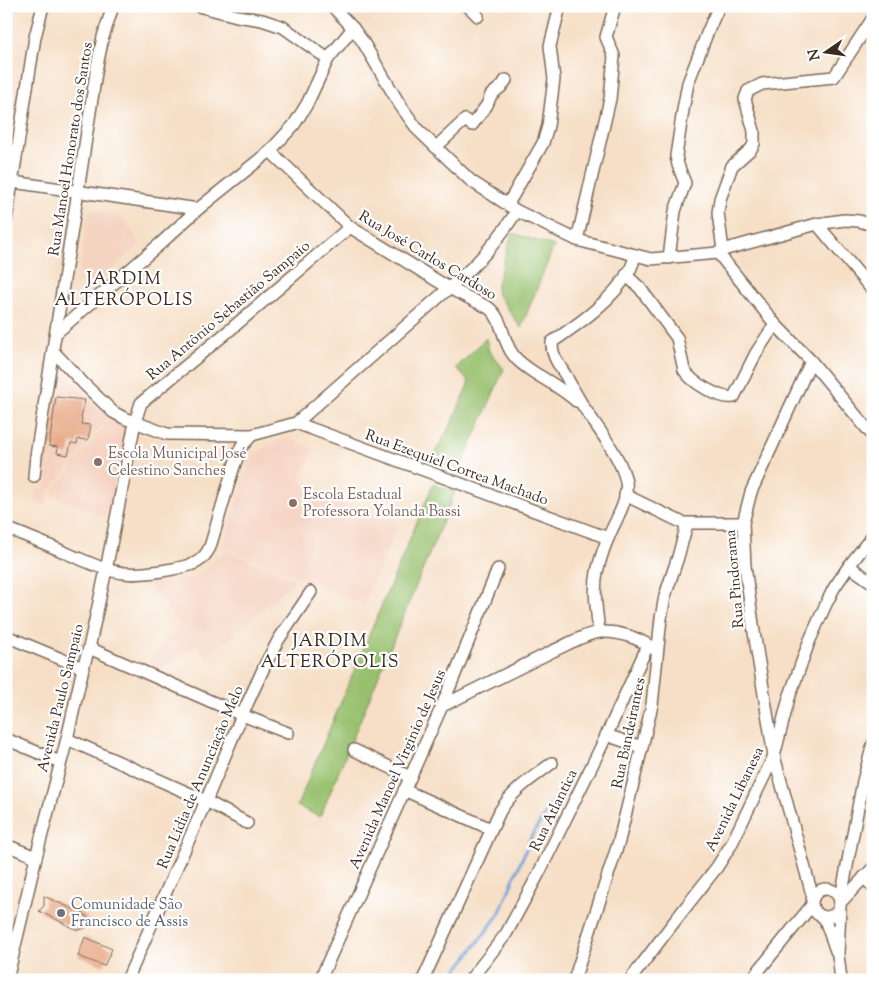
<svg xmlns="http://www.w3.org/2000/svg" width="879" height="986" font-family="'Sorts Mill Goudy',serif">
	<style>
		.built { fill: #f5d3c1 }
		.green { fill: #98c16e; stroke: #6a7646 }
		.lines { fill: none; stroke-linecap: round; stroke-linejoin: round }
		.stream { stroke: #6ca3da; stroke-width: 3 }
		.building { fill: #e8aa88 }
		.minor-casing { stroke: #7c6959; stroke-width: 14 }
		.minor { stroke: #fff; stroke-width: 11 }
		.education-dot { fill: #8d6e63; stroke: #fff; stroke-width: 2 }
		.worship-dot { fill: #6b7280; stroke: #fff; stroke-width: 2 }
		.labels { text-anchor: middle; stroke-width: 4.5; stroke-linejoin: round; paint-order: stroke }
		.street-label { font-size: 15px; fill: #3b2a1e; stroke: #fff }
		.education-label { font-size: 15px; fill: #785e54; stroke: #fff; text-anchor: start }
		.worship-label { font-size: 15px; fill: #5b616d; stroke: #fff; text-anchor: start }
		.quarter-label { font-size: 18px; letter-spacing: 1px; fill: #3b2a1e; stroke: #fff }
	</style>
	<rect width="100%" height="100%" fill="#fff"/>
	<filter id="ink" filterUnits="userSpaceOnUse"><feTurbulence type="fractalNoise" baseFrequency=".02" numOctaves="2"/><feDisplacementMap in="SourceGraphic" scale="10" xChannelSelector="R" yChannelSelector="G"/><feConvolveMatrix kernelMatrix="1 2 1 2 8 2 1 2 1" color-interpolation-filters="sRGB"/></filter>
	<filter id="wash" filterUnits="userSpaceOnUse"><feTurbulence type="fractalNoise" baseFrequency=".0096" numOctaves="4" result="noise"/><feDisplacementMap in="SourceGraphic" scale="20" xChannelSelector="R" yChannelSelector="G"/><feGaussianBlur stdDeviation="1.12" result="paint"/><feColorMatrix in="noise" values="0 0 0 0 0 0 0 0 0 0 0 0 0 0 0 0 0 1.4 0 .05"/><feComposite in="paint" operator="in"/></filter>
	<g filter="url(#wash)">
		<rect width="100%" height="100%" fill="#f6dfc6"/>
		<g class="built">
			<path d="M89,209L121,216L140,244L94,285L79,274Z"/>
			<path d="M60,376H66L108,418L50,491L45,506L35,499L37,491L45,488L48,482L43,460L55,382Z"/>
			<path d="M111,418L130,430L106,517L50,494Z"/>
			<path d="M281,439L293,440L313,449L300,482L399,523L363,605L300,577L223,547L249,461L266,445Z"/>
			<path d="M226,550L297,580L209,656L195,645L161,669L147,661L180,625L147,583L193,579Z"/>
		</g>
		<g class="green">
			<path d="M512,233L554,246L521,328L496,292L497,284Z"/>
			<path d="M486,338L489,351L504,369L460,470L430,461L454,419L469,382L456,368Z"/>
			<path d="M433,484L455,492L320,817L297,806Z"/>
		</g>
		<g class="lines">
			<path class="stream" d="M448,980L461,965L499,914L532,835L565,783"/>
		</g>
		<g id="blocks">
			<g class="building">
				<path d="M56,397L85,400L81,418H82L81,424L91,425L88,440L78,439L77,444L71,443L68,455L57,453L58,447L49,446Z"/>
				<path d="M44,896L84,914L87,917L88,922L87,927L83,929L77,930L39,911L44,906Z"/>
				<path d="M85,937L112,949L104,966L78,956Z"/>
			</g>
		</g>
	</g>
	<g filter="url(#ink)">
		<use href="#blocks" fill-opacity="0" stroke="#7c6959" stroke-width="1"/>
		<g class="lines">
			<g class="minor-casing">
				<g id="minor">
					<path d="M198,6L237,16L262,20L283,27L328,59"/>
					<path d="M332,6L353,28L363,42L400,105L418,130L471,181L517,211L577,240L651,259L718,253L723,250L817,224L844,220L859,221L873,225"/>
					<path d="M468,6L478,16"/>
					<path d="M436,147L465,120L472,125L487,105L491,95L502,86L506,80"/>
					<path d="M270,151L350,227L449,288L489,308C504,320 502,342 514,356C520,364 529,369 538,375C551,383 565,391 576,401"/>
					<path d="M13,182L198,209"/>
					<path d="M508,204L543,143L548,126L554,79L550,46L560,6"/>
					<path d="M6,221L35,37L43,6"/>
					<path d="M817,224L873,291"/>
					<path d="M577,240L610,99L614,56L606,37L615,6"/>
					<path d="M723,250L718,213L720,199L732,166L751,149L754,144V131L745,99L748,91L762,84L834,77L873,18"/>
					<path d="M718,253L775,324L811,361L873,436"/>
					<path d="M669,258L675,211L685,183L678,165L676,156L683,110L688,83L708,31L719,6"/>
					<path d="M626,275L640,288L677,338L684,370C691,382 721,400 734,397L756,353L775,324"/>
					<path d="M56,333L161,243L198,209L270,151L294,125L307,104L328,59L353,28"/>
					<path d="M53,351L84,384L113,412L124,418L167,434L252,435L296,423L465,274C486,255 502,234 517,211"/>
					<path d="M811,361L751,492L743,523L745,566L754,632L774,756L813,898"/>
					<path d="M296,423L608,538"/>
					<path d="M34,476L36,456L78,191L97,66L103,37L113,6"/>
					<path d="M683,523H743"/>
					<path d="M6,528C29,537 51,546 73,556C90,563 106,571 124,573C140,575 157,572 173,569C191,565 201,565 210,547L233,469L241,447L252,435"/>
					<path d="M849,566L873,583"/>
					<path d="M599,632C597,612 593,592 597,572C600,560 604,547 609,536C616,519 629,500 626,482C622,458 596,426 583,406C577,396 571,386 566,376C559,365 551,355 552,342C580,323 613,300 630,270C632,266 634,260 635,255"/>
					<path d="M6,636L83,668"/>
					<path d="M89,648L242,715L288,733"/>
					<path d="M442,706C479,688 516,669 553,651C567,645 584,634 600,632C619,631 639,638 654,649"/>
					<path d="M606,735L642,747"/>
					<path d="M6,739L60,762"/>
					<path d="M67,739L206,801L247,823"/>
					<path d="M354,750L410,777"/>
					<path d="M404,790L491,829"/>
					<path d="M6,845L36,857"/>
					<path d="M864,877L873,887"/>
					<circle cx="826" cy="903" r="14"/>
					<path d="M840,903L863,781L873,744"/>
					<path d="M840,903L873,868"/>
					<path d="M840,907L838,955L841,980"/>
					<path d="M824,917L836,951"/>
					<path d="M7,980L36,857L67,739L83,668L89,648L106,570L135,422L141,403L231,329L350,227"/>
					<path d="M127,980L206,801L242,715L266,663L279,639L311,592"/>
					<path d="M320,980L442,706L498,569"/>
					<path d="M423,980L500,811C514,789 531,779 552,763"/>
					<path d="M470,980L506,934L538,875L601,747L648,645"/>
					<path d="M574,980L619,841L642,747L652,705L661,618L665,596L678,557L686,528L683,523L625,495"/>
					<path d="M630,980L671,926L717,867L731,845L774,756L789,698L809,642L826,604L834,588L849,566L873,535"/>
					<path d="M751,980L812,905"/>
				</g>
			</g>
			<use href="#minor" class="minor"/>
		</g>
	</g>
	<g class="education-dot">
		<circle cx="98" cy="462" r="5"/>
		<circle cx="293" cy="503" r="5"/>
	</g>
	<circle class="worship-dot" cx="61" cy="913" r="5"/>
	<g class="labels">
		<g class="street-label">
			<text transform="translate(70 149) rotate(-81)" y="5">Rua Manoel Honorato dos Santos</text>
			<text transform="translate(428 255) rotate(31)" y="5">Rua José Carlos Cardoso</text>
			<text transform="translate(228 310) rotate(-40)" y="5">Rua Antônio Sebastião Sampaio</text>
			<text transform="translate(457 467) rotate(20)" y="5">Rua Ezequiel Correa Machado</text>
			<text transform="translate(734 579) rotate(-95)" y="5">Rua Pindorama</text>
			<text transform="translate(60 698) rotate(-76)" y="5">Avenida Paulo Sampaio</text>
			<text transform="translate(628 733) rotate(-78)" y="5">Rua Bandeirantes</text>
			<text transform="translate(397 769) rotate(-66)" y="5">Avenida Manoel Virginio de Jesus</text>
			<text transform="translate(200 777) rotate(-67)" y="5">Rua Lídia de Anunciação Melo</text>
			<text transform="translate(734 799) rotate(-64)" y="5">Avenida Libanesa</text>
			<text transform="translate(553 810) rotate(-64)" y="5">Rua Atlantica</text>
		</g>
		<g class="education-label">
			<text x="108" y="458">Escola Municipal José<tspan x="108" dy="17">Celestino Sanches</tspan></text>
			<text x="303" y="499">Escola Estadual<tspan x="303" dy="17">Professora Yolanda Bassi</tspan></text>
		</g>
		<g class="worship-label">
			<text x="71" y="909">Comunidade São<tspan x="71" dy="17">Francisco de Assis</tspan></text>
		</g>
		<g class="quarter-label">
			<text x="124" y="284">JARDIM<tspan x="124" dy="21">ALTERÓPOLIS</tspan></text>
			<text x="330" y="646">JARDIM<tspan x="330" dy="21">ALTERÓPOLIS</tspan></text>
		</g>
	</g>
	<rect width="879" height="986" fill="none" stroke="#fff" stroke-width="25"/>
	<g transform="translate(826 52) rotate(257)" stroke="#ffffff" stroke-width="4" paint-order="stroke">
	<path d="M0-4L9 19L0 12L-9 19Z" fill="#3b2a1e"/>
	<text y="-8" font-size="14" font-weight="bold" text-anchor="middle" fill="#3b2a1e">N</text>
	</g>
</svg>
